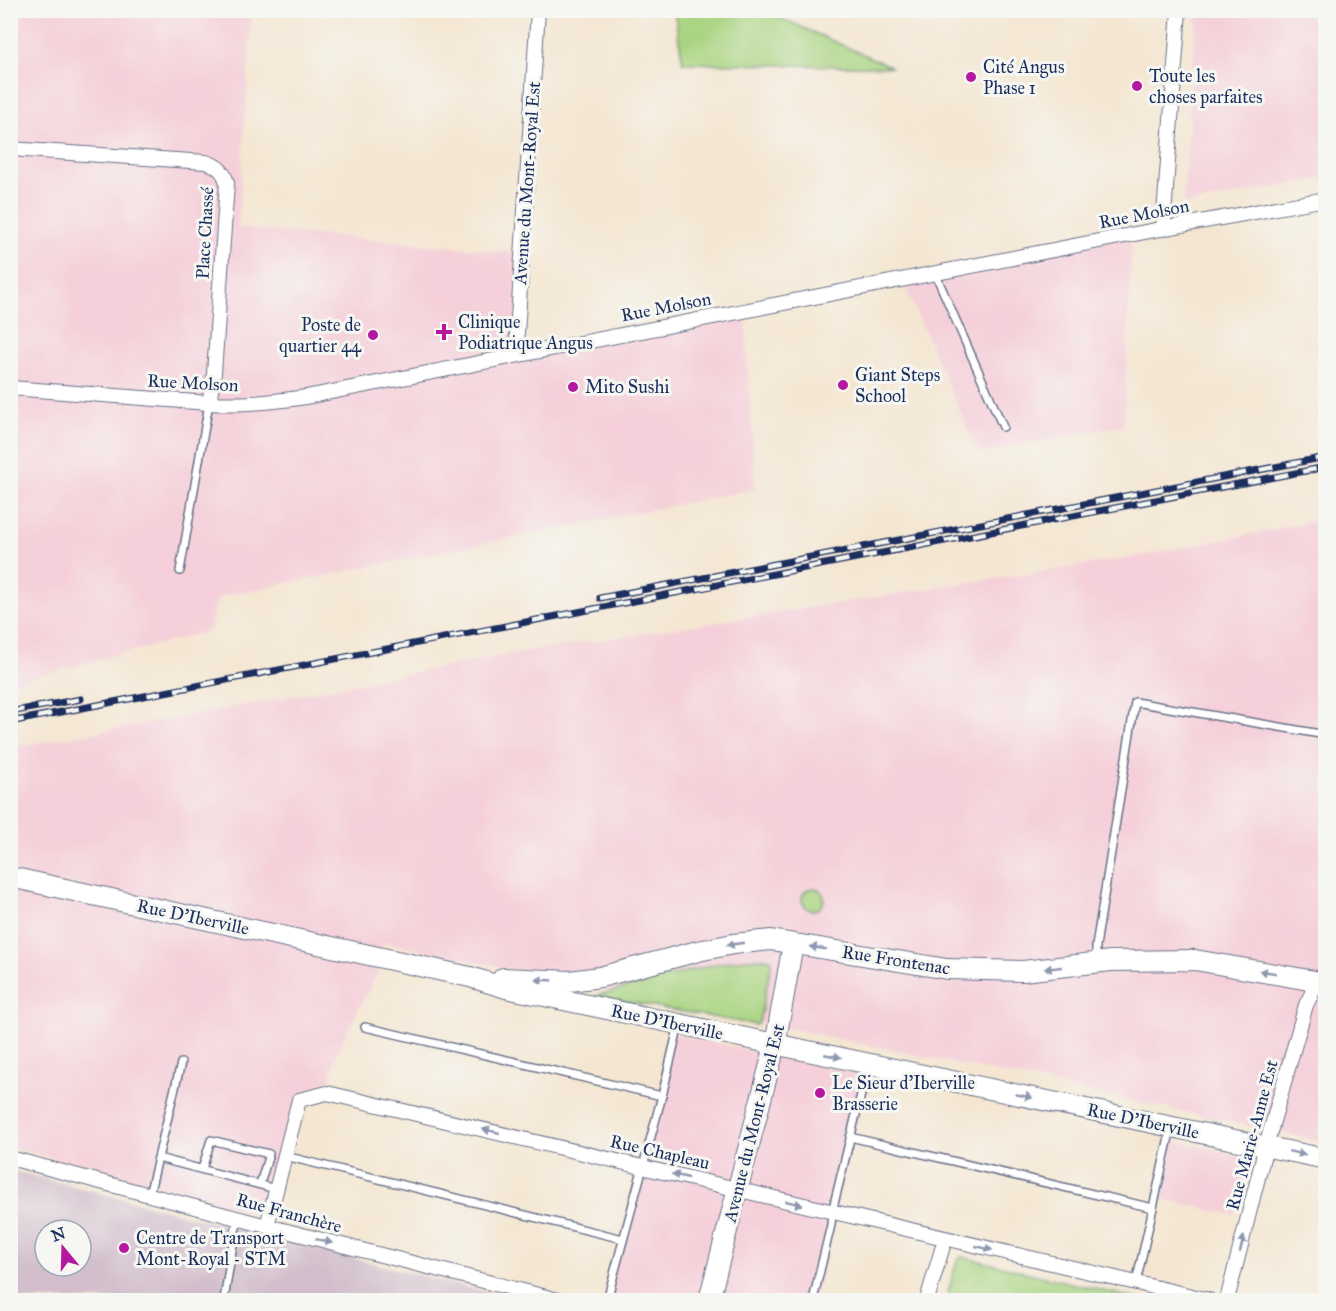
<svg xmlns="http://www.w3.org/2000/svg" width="1336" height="1311" font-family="'IM FELL Great Primer',serif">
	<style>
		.built { fill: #f5cfd9 }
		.industrial { fill: #d1bdcb; fill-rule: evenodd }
		.green { fill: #a8d37f; stroke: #62816e; stroke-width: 1.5 }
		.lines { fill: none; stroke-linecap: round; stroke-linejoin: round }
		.lane-casing { stroke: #676f86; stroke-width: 10 }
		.street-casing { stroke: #676f86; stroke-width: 16 }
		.secondary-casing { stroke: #676f86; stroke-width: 22 }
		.lane { stroke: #fff; stroke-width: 7 }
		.street { stroke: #fff; stroke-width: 14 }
		.secondary { stroke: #fff; stroke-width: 20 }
		.rail-casing { stroke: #1b2f5e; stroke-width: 7 }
		.rail { stroke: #f6f6f2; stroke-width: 4.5; stroke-dasharray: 14; stroke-linecap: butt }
		.oneway { fill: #8d97ae }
		.poi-dot { fill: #b5179e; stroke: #f6f6f2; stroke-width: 2 }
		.labels { text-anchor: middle; stroke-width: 6; stroke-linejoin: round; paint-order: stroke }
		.poi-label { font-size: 18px; fill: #1b2f5e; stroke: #f6f6f2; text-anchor: start }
		.street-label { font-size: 18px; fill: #1b2f5e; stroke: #f6f6f2 }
	</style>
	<rect width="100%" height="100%" fill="#f6f6f2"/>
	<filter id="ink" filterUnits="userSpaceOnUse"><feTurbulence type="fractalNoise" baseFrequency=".0167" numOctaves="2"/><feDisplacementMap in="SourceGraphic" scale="12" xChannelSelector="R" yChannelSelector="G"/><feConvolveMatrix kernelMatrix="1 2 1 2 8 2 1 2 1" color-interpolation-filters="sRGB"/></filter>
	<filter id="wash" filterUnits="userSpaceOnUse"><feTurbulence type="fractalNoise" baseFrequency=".008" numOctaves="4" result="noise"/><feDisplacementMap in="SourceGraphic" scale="24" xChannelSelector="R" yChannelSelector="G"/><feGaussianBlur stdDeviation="1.35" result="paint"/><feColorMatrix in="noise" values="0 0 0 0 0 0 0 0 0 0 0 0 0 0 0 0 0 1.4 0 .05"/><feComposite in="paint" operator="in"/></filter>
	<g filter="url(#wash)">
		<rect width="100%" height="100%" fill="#f4e6d1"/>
		<g class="built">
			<path d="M11,11H252L238,228L523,253L518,355L745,310L755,489L218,597L209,631L11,683Z"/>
			<path d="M1197,11H1325V178L1189,204L1184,203L1183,200Z"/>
			<path d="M1132,235L1124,425L978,453L902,280Z"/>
			<path d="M1325,519V1142L383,942L377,974L337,1051L330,1080L298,1096L265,1216L11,1147L10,748L198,714L516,653L1142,556Z"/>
			<path d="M674,1034L868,1076L815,1300H604Z"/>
			<path d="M1165,1140L1253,1156L1234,1215L1154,1197Z"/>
		</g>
		<path class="industrial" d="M11,1170L516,1300H11ZM45,1230H81V1266H45Z"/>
		<g class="green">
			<path d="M674,11H765L892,67L683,63Z"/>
			<circle cx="813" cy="899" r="11"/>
			<path d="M766,958L770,959L772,961L759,1023L756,1025L595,996L712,965L744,959Z"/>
			<path d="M961,1257H963L1142,1300H946L957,1260Z"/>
		</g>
	</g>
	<g filter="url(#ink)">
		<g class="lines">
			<g class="lane-casing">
				<g id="lane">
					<path d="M935,273L1003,427"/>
					<path d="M180,571L209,403"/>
					<path d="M1096,962V946L1135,702L1326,735"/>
					<path d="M365,1027L662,1096"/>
					<path d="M850,1137L1153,1208"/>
					<path d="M285,1156L623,1239"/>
					<path d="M158,1158L276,1189"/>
					<path d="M202,1169L211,1140L269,1154L260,1184"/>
					<path d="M149,1195L181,1063"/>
					<path d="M1136,1283L1171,1128"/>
					<path d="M224,1300L235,1231L239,1219"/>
					<path d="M607,1300L662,1096L679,1024"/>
					<path d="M813,1300L831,1225L832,1212L868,1066"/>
					<path d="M1323,1300L1326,1291"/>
				</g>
			</g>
			<g class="street-casing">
				<g id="street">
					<path d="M10,149L206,162C218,166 224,171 227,183L214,374L209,403"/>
					<path d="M1163,229L1179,10"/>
					<path d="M518,355L517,334L538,10"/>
					<path d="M10,388L209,403C244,405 271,402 306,397L1150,231L1326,199"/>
					<path d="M10,1158L267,1226L558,1300"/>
					<path d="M267,1226L299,1100L327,1093L1209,1300"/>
					<path d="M927,1300L945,1239"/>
					<path d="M1227,1300L1266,1146L1306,1005L1318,981L1326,971"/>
				</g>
			</g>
			<g class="secondary-casing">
				<g id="secondary">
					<path d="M10,877L470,977L506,988L1326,1159"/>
					<path d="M503,978L570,981L600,977L698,951L733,944L771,940L947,969L1023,971L1111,961L1195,960L1326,983"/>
					<path d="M709,1300L775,1045L793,944"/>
				</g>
			</g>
			<use href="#lane" class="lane"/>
			<use href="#street" class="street"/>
			<use href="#secondary" class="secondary"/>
			<g class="rail-casing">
				<g id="rail">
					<path d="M600,598L1326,457"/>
					<path d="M10,712L81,699"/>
					<path d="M10,722L1326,467"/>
				</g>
			</g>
			<use href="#rail" class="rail"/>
		</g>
		<defs><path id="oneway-solid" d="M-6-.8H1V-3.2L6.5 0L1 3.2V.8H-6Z" transform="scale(1.5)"/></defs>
		<g class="oneway">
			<use href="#oneway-solid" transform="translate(735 944) rotate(172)"/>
			<use href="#oneway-solid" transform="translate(818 948) rotate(-171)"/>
			<use href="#oneway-solid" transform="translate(1053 968) rotate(174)"/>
			<use href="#oneway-solid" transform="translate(1268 972) rotate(-171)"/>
			<use href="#oneway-solid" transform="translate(544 980) rotate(-178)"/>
			<use href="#oneway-solid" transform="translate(833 1056) rotate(11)"/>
			<use href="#oneway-solid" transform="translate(1024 1096) rotate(12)"/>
			<use href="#oneway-solid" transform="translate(491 1131) rotate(-167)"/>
			<use href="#oneway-solid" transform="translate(1297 1153) rotate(12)"/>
			<use href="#oneway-solid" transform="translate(680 1176) rotate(-167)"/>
			<use href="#oneway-solid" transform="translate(794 1203) rotate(13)"/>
			<use href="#oneway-solid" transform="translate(324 1241) rotate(14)"/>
			<use href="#oneway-solid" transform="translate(1242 1244) rotate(-76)"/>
			<use href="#oneway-solid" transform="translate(984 1248) rotate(13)"/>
		</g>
	</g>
	<g class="poi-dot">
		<circle cx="971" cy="77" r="6"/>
		<circle cx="1137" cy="86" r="6"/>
		<path d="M441 323h6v6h6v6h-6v6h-6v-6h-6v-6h6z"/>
		<circle cx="373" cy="335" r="6"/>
		<circle cx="843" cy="385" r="6"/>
		<circle cx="573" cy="387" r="6"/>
		<circle cx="820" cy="1093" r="6"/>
		<circle cx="124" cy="1248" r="6"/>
	</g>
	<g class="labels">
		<g class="poi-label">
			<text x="983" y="73">Cité Angus<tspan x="983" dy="21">Phase 1</tspan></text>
			<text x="1149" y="82">Toute les<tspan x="1149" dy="21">choses parfaites</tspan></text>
			<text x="458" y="328">Clinique<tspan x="458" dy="21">Podiatrique Angus</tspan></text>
			<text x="361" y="331" text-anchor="end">Poste de<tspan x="361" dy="21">quartier 44</tspan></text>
			<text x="855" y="381">Giant Steps<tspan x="855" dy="21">School</tspan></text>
			<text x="585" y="393">Mito Sushi</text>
			<text x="832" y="1089">Le Sieur d'Iberville<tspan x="832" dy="21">Brasserie</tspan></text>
			<text x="136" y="1244">Centre de Transport<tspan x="136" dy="21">Mont-Royal - STM</tspan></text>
		</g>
		<g class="street-label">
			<text transform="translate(527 183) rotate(-86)" y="6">Avenue du Mont-Royal Est</text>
			<text transform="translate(1144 214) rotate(-11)" y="6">Rue Molson</text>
			<text transform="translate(205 233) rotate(-87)" y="6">Place Chassé</text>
			<text transform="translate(666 307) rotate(-11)" y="6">Rue Molson</text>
			<text transform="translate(193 383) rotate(3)" y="6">Rue Molson</text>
			<text transform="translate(193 917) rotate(12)" y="6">Rue D'Iberville</text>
			<text transform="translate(896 960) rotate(9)" y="6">Rue Frontenac</text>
			<text transform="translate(667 1022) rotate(12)" y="6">Rue D'Iberville</text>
			<text transform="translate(1143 1121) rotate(12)" y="6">Rue D'Iberville</text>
			<text transform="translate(754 1123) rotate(-76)" y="6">Avenue du Mont-Royal Est</text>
			<text transform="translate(1252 1135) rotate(-75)" y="6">Rue Marie-Anne Est</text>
			<text transform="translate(660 1152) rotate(13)" y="6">Rue Chapleau</text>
			<text transform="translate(289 1213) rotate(15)" y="6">Rue Franchère</text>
		</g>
	</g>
	<rect width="1336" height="1311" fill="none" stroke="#f6f6f2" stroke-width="36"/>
	<g transform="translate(63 1248) rotate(341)"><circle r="28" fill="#f6f6f2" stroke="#9ea6b7" stroke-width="1.5"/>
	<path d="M0-4.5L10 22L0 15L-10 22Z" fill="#b5179e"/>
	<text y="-9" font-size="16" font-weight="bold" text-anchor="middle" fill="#1b2f5e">N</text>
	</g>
</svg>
